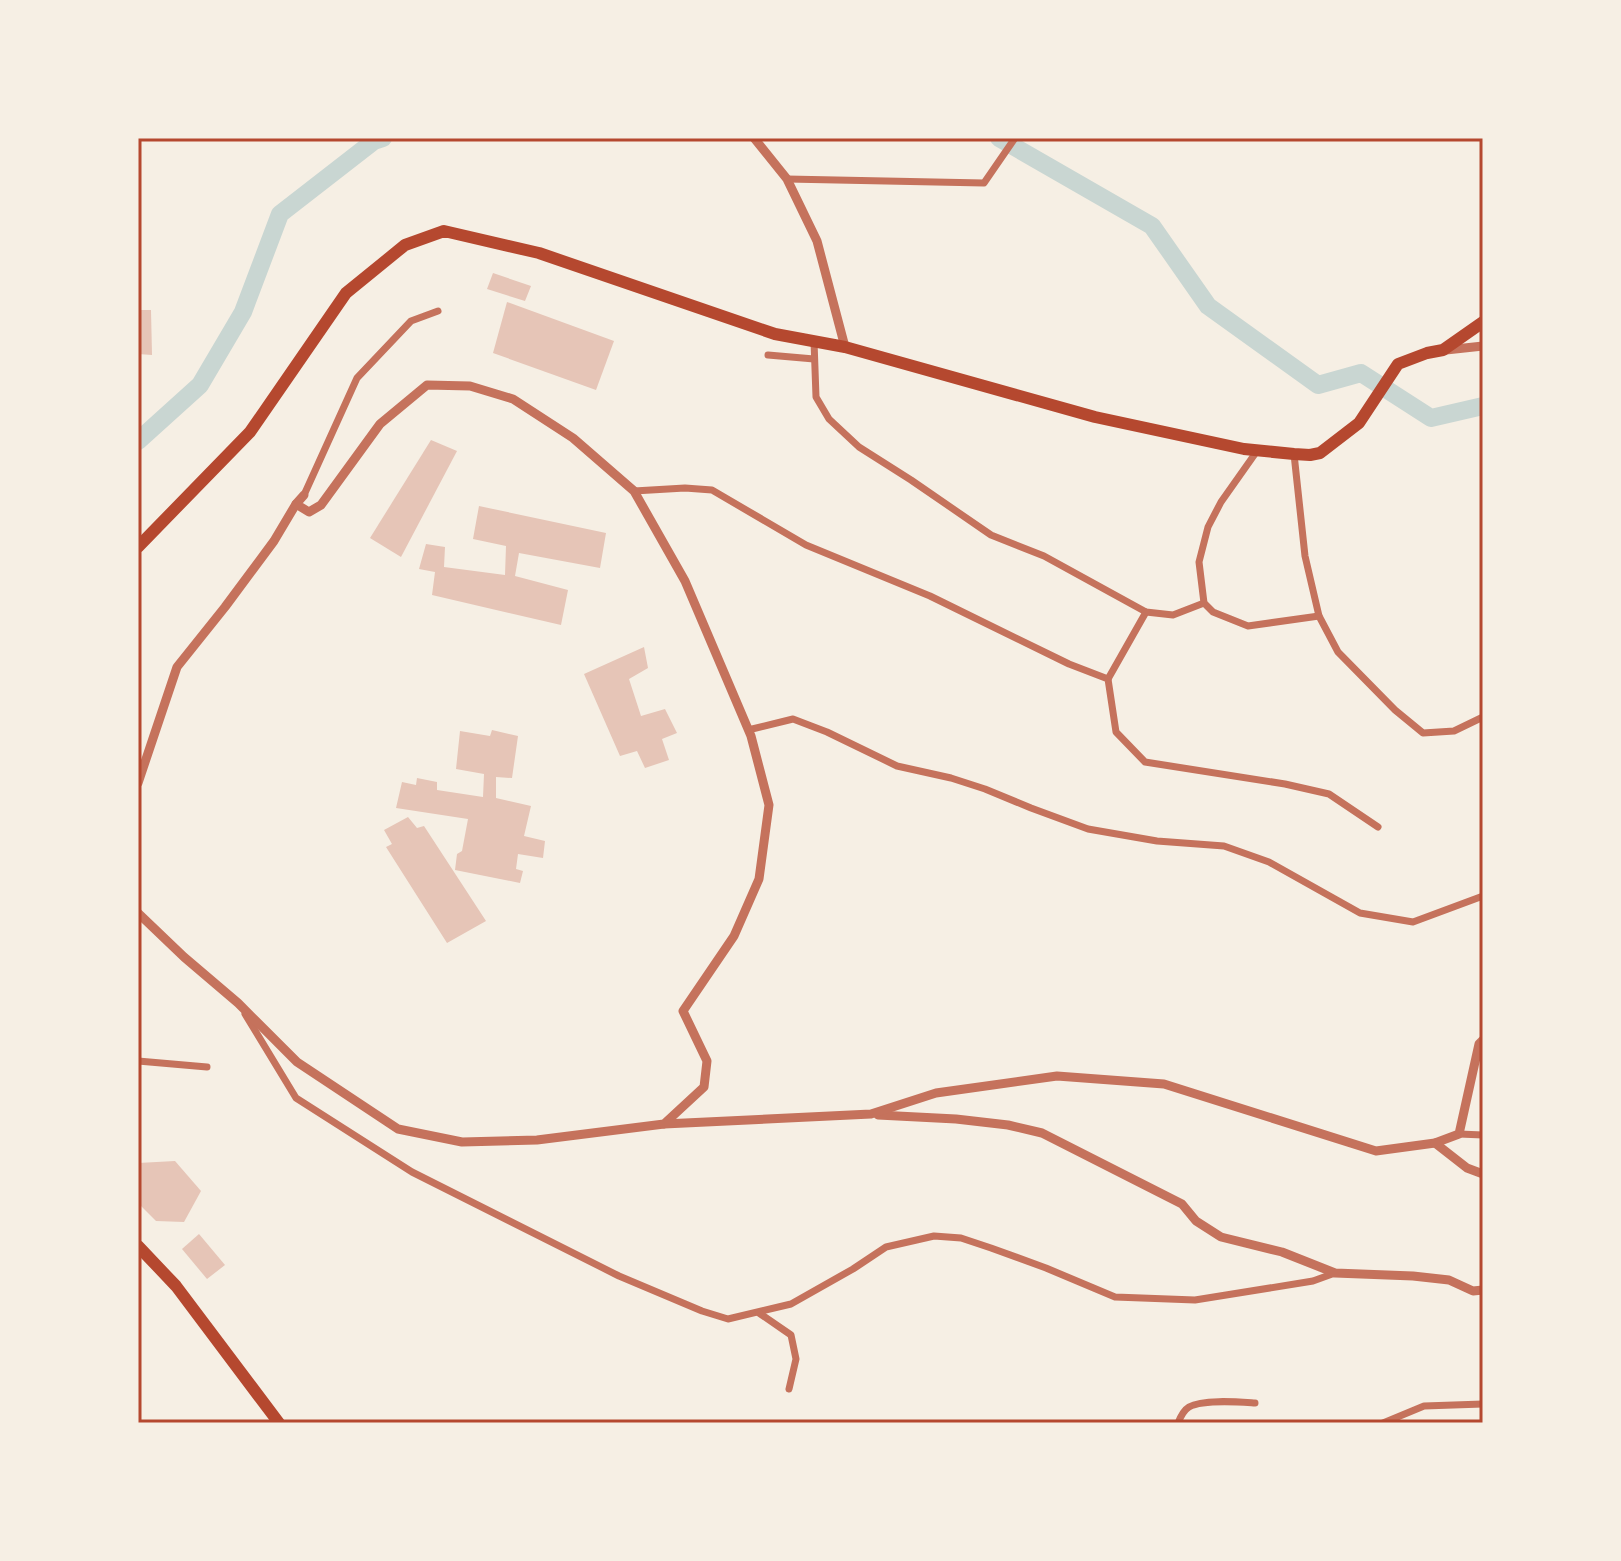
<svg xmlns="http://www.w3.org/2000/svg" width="1621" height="1561" font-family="'DejaVu Sans',sans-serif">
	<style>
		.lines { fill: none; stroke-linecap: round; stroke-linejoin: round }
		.canal { stroke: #c9d6d2; stroke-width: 18 }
		.building { fill: #e6c5b7 }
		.minor { stroke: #c5725c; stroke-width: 7 }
		.tertiary { stroke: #c5725c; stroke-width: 9 }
		.primary { stroke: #b5482f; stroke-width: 12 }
		.trunk { stroke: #b5482f; stroke-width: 12 }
		.neatline { fill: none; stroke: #b5482f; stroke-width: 3 }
	</style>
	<rect width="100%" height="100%" fill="#f6efe4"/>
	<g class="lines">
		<g class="canal">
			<path d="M999,138L1152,226L1208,306L1318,385L1361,373L1431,418L1483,406"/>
			<path d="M138,441L200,385L243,312L280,214L374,141L383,138"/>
		</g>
	</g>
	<g class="building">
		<path d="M493,273L531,286L525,301L487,289Z"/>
		<path d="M507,302L614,341L596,390L493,353Z"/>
		<path d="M138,310H151L152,355L138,354Z"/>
		<path d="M431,440L457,451L401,557L370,538Z"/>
		<path d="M479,506L606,533L600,568L519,553L515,576L568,590L561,625L432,595L435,572L419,569L426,544L445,547L444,567L505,575L506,546L473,539Z"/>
		<path d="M644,647L648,668L629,679L641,716L665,709L677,733L662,739L669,760L645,768L637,751L620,756L584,674Z"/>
		<path d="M492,730L518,736L512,778L496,777V798L531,806L524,836L545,841L543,858L518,854L516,869L523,871L520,883L455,870L457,854L462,851L468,819L396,808L402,782L416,785L417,778L437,782V790L483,797L484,774L456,769L460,731L490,736Z"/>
		<path d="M408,817L417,828L424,826L486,921L447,943L386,847L392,844L384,830Z"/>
		<path d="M175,1161L201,1191L184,1222L156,1221L138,1203V1163Z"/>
		<path d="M199,1234L225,1265L207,1279L182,1249Z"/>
	</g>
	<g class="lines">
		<g class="minor">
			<path d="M787,179L984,183L1015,138"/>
			<path d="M814,341L816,397L829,419L859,447L911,480L991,535L1044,556L1146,612L1173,615L1204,603"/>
			<path d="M768,355L814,359"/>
			<path d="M1257,451L1221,502L1208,527L1199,562L1204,603L1213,612L1248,626L1319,616"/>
			<path d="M1294,454L1305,556L1319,616L1338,652L1395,710L1423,733L1454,731L1483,717"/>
			<path d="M634,491L685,488L712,490L806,545L930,596L1069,664L1108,679L1116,732L1145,762L1285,784L1329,794L1378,827"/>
			<path d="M304,495L357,378L411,321L438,311"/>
			<path d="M1108,679L1146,612"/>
			<path d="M748,730L793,719L827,732L897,766L951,778L985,789L1031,808L1088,829L1157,841L1224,846L1269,862L1360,913L1413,922L1483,896"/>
			<path d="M245,1014L296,1098L412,1172L619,1276L702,1311L728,1319L791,1304L853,1269L886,1247L934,1236L961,1238L991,1248L1046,1268L1115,1297L1195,1300L1313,1281L1335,1273"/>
			<path d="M138,1061L207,1067"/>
			<path d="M1459,1134L1483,1135"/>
			<path d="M759,1313L791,1335L796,1359L789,1389"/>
			<path d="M1178,1423C1180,1418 1184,1410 1189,1407C1203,1399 1239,1402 1255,1403"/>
			<path d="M1383,1423L1424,1406L1483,1404"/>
		</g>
		<g class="tertiary">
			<path d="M754,138L787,179L817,241L845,347"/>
			<path d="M1446,350L1483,346"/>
			<path d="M138,783L177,667L225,607L274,541L296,504"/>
			<path d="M138,913L184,957L238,1003L297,1062L398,1129L462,1142L537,1140L664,1124L704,1087L707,1061L683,1011L734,936L759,879L769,805L751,736L685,581L634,491L573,438L513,399L470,386L427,385L380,424L321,505L309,512L296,504L304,495"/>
			<path d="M878,1115L956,1119L1008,1125L1042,1133L1182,1204L1196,1221L1221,1237L1282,1252L1335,1273L1413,1276L1449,1280L1473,1291L1483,1290"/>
			<path d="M664,1124L871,1114L936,1093L1057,1076L1164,1084L1376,1151L1435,1143L1459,1134L1479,1044L1483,1040"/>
			<path d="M1435,1143L1467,1168L1483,1174"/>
		</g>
		<path class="primary" d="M138,547L250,432L346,293L405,245L444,231L539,253L775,334L845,347L1095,417L1244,449L1294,454L1310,455L1320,453L1359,423L1398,364L1427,353L1443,350L1483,322"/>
		<path class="trunk" d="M138,1246L176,1286L279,1423"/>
	</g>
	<rect width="1621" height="1561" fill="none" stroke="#f6efe4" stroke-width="280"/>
	<rect x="140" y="140" width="1341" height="1281" class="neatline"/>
</svg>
